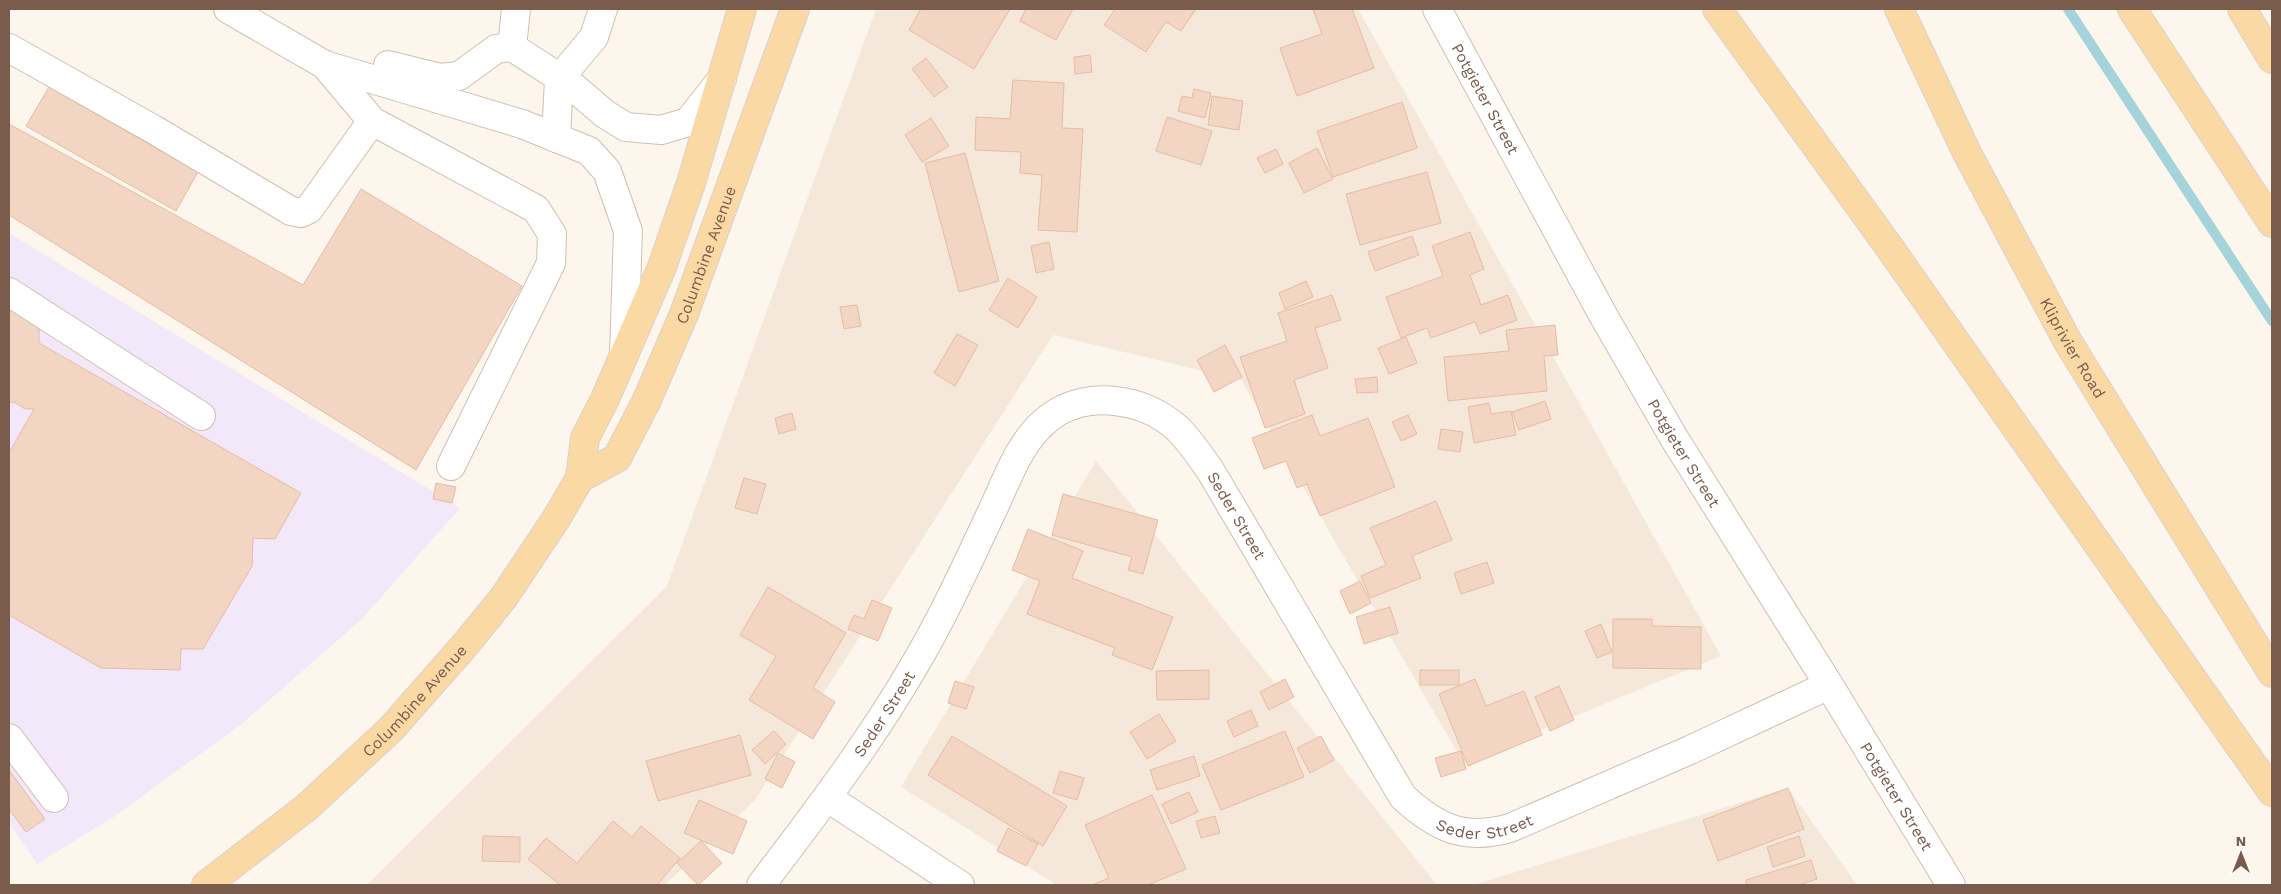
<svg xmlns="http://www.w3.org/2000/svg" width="2281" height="894" font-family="'Work Sans',sans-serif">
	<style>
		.residential { fill: #f5e8da }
		.education { fill: #f3e8fa }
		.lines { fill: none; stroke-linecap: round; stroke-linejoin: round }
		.stream { stroke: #a5d3da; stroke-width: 10 }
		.building { fill: #f3d5c3; stroke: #e6bba3 }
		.minor-casing { stroke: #d1beb0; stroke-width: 30 }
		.major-casing { stroke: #dad1cd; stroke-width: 30 }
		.minor { stroke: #fff; stroke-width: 28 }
		.major { stroke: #fbd9a5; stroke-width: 28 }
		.labels { text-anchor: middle; stroke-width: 4; stroke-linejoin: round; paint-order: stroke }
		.street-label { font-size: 16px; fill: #7a5c4d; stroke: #fffaf3 }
	</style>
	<rect width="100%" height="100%" fill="#fdf6ec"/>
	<g class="residential">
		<path d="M876,9H1358L1721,656L1463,762L1241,380L1053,335L755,800L665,885H367L667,586Z"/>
		<path d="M1096,461L1437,885H1054L1052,882L901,787Z"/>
		<path d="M1788,788L1857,885H1473Z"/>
	</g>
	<path class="education" d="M9,233L460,508L361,620L243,723L115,816L37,864L9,823Z"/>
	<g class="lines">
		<path class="stream" d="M2068,9L2272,321"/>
	</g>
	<g class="building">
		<path d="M921,9H1010L974,69L909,30Z"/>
		<path d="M1026,9H1073L1056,40L1020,21Z"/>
		<path d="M1115,9H1196L1181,31L1166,22L1146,52L1104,25Z"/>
		<path d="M1313,9H1352L1374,68L1297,96L1280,48L1322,34Z"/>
		<path d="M1090,55L1092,72L1075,74L1074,57Z"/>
		<path d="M926,58L948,87L934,97L912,69Z"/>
		<path d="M1013,80L1064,83L1062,128L1083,129L1077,232L1038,230L1042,175L1020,173L1021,152L975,150L976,117L1010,119Z"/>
		<path d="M49,87L198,172L176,211L26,126Z"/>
		<path d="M1194,89L1211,93L1205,118L1178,111L1182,96L1192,98Z"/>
		<path d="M1212,96L1243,101L1239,130L1208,125Z"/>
		<path d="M1402,102L1417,148L1333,177L1317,131Z"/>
		<path d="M1167,117L1212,131L1201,165L1156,151Z"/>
		<path d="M931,118L949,146L922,162L905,135Z"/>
		<path d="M9,124L303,285L361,189L522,286L416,470L9,215Z"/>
		<path d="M1317,148L1333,179L1304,193L1289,163Z"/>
		<path d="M1276,149L1283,164L1265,173L1257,158Z"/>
		<path d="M965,153L999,281L959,292L925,163Z"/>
		<path d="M1427,172L1441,223L1360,245L1346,194Z"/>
		<path d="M1470,232L1484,269L1470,275L1481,305L1508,295L1517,320L1480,334L1475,322L1431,338L1427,328L1401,338L1386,297L1443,276L1432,246Z"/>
		<path d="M1412,236L1419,255L1375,271L1368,252Z"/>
		<path d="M1049,242L1054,269L1036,273L1031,246Z"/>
		<path d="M1008,278L1037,297L1018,328L989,310Z"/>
		<path d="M1306,281L1313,297L1285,309L1279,293Z"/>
		<path d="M1332,295L1341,320L1315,328L1328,368L1294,380L1305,414L1265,428L1240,357L1287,341L1278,313Z"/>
		<path d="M857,305L861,326L844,329L840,307Z"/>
		<path d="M9,308L39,326V343L301,493L275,539L253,538L252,566L203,649H181L180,670L101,668L9,615V453L34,409H25L14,402H9Z"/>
		<path d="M1555,325L1558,355L1544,356L1547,391L1448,401L1444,357L1509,351L1506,330Z"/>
		<path d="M957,334L978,345L955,386L934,373Z"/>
		<path d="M1406,337L1417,363L1389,374L1378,348Z"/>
		<path d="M1225,345L1242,377L1214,392L1197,360Z"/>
		<path d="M1377,377L1378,392L1357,393L1355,379Z"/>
		<path d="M1545,401L1551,419L1519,430L1512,412Z"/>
		<path d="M1489,403L1491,414L1511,411L1516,435L1474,443L1468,407Z"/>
		<path d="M792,413L796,429L779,434L775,418Z"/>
		<path d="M1312,415L1320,436L1368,418L1395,487L1320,516L1307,484L1297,488L1286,461L1264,469L1252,438Z"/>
		<path d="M1408,415L1417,434L1401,441L1392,422Z"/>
		<path d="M1441,429L1463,432L1460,452L1438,449Z"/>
		<path d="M744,478L766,484L757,514L735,508Z"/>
		<path d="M436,483L456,487L452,503L433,499Z"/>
		<path d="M1063,494L1158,520L1143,574L1128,570L1132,557L1052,535Z"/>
		<path d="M1436,501L1452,540L1412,556L1421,578L1370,598L1361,576L1386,565L1370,528Z"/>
		<path d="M1028,529L1083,551L1072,578L1173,617L1152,670L1112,655L1115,648L1027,614L1040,581L1012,570Z"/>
		<path d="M1487,562L1494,583L1461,594L1454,573Z"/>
		<path d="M1360,581L1371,603L1350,614L1340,591Z"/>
		<path d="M768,587L846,633L813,688L835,702L813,739L749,700L776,656L740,635Z"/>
		<path d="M872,600L892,608L878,641L848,629L854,615L864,619Z"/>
		<path d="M1390,607L1398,633L1364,644L1356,617Z"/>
		<path d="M1613,619H1652V626L1701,627V669L1613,668Z"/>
		<path d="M1601,624L1612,652L1597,658L1585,631Z"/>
		<path d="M1209,670V699L1157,700L1156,671Z"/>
		<rect x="1420" y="670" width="39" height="15"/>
		<path d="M1285,679L1294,697L1269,710L1260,692Z"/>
		<path d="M1475,679L1486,706L1524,691L1542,735L1468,766L1439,694Z"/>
		<path d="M955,681L974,687L966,709L948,703Z"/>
		<path d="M1559,686L1574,720L1550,731L1535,697Z"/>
		<path d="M1251,710L1258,726L1234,737L1227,721Z"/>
		<path d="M1159,714L1176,741L1147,759L1130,732Z"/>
		<path d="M774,731L786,744L765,764L752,750Z"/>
		<path d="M1285,731L1304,777L1221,810L1202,765Z"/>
		<path d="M740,735L751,775L658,801L646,761Z"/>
		<path d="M952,736L1067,806L1043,846L928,775Z"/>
		<path d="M1321,736L1334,760L1310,773L1297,748Z"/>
		<path d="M1461,751L1466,769L1441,777L1435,758Z"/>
		<path d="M778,753L795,762L782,788L765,779Z"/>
		<path d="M1194,756L1200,776L1157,790L1150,770Z"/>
		<path d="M9,770L45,819L26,832L9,809Z"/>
		<path d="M1060,771L1084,778L1077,800L1053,793Z"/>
		<path d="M1788,788L1804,829L1718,861L1703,820Z"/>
		<path d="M1189,792L1198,812L1171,824L1162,804Z"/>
		<path d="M1152,795L1186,869L1148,885H1092L1109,878L1085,825Z"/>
		<path d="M699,800L747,821L733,854L684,833Z"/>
		<path d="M1215,816L1220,833L1201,838L1196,821Z"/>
		<path d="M613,821L632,837L641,826L680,858L657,885H560L528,859L546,838L577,863Z"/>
		<path d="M1008,828L1038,844L1026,866L997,851Z"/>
		<path d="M483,836L520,837V862L482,861Z"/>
		<path d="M1799,836L1805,856L1773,867L1767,847Z"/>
		<path d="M701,841L722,863L698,885L677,863Z"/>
		<path d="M1811,860L1817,879L1799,885H1747L1746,880Z"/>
	</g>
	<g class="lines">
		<g class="minor-casing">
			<g id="minor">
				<path d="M228,9L325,65L522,124L589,151L607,171L628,231L624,353"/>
				<path id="s1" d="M1437,9L1603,315L1674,438L1829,685L1951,885"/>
				<path d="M512,47L516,9"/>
				<path d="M9,48L153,129L291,211L301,213L309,209L372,121L325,65"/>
				<path d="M388,65L441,78L459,76L496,49L512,47L571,85L605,114L626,127L661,130L688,122L722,79"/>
				<path d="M372,121L536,209L552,234L551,263L451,466"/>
				<path d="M556,138L559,79L594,37L603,9"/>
				<path d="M9,292L201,416"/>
				<path d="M9,738L54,798"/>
				<path d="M828,798L960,885"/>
				<path id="s2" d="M761,885C826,800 891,714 940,619C959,583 976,545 994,507C1008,477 1021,439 1049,418C1086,389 1145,398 1178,429C1190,441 1200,456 1210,470L1403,797C1437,828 1464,841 1510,828L1690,750L1829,685"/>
			</g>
		</g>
		<g class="major-casing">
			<g id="major">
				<path d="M1717,9L1887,244L2272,792"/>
				<path id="s3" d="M1899,9L1967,153L2068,342L2272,673"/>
				<path d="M2132,9L2272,223"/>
				<path d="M2242,9L2272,59"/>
				<path id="s4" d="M580,478L617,458L646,402L684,314L795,9"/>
				<path id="s5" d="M206,885L307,807L391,729L465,645L504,597L556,519L580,478L585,438L605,399L662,267L691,183L742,9"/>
			</g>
		</g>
		<use href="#minor" class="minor"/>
		<use href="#major" class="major"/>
	</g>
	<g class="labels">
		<g class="street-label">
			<text dy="6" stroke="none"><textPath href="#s1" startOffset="102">Potgieter Street</textPath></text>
			<text dy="6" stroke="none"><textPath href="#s4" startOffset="264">Columbine Avenue</textPath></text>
			<text dy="6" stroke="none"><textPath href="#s3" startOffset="381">Kliprivier Road</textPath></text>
			<text dy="6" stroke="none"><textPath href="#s1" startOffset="508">Potgieter Street</textPath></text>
			<text dy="6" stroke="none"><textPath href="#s2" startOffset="796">Seder Street</textPath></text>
			<text dy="6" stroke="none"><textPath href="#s5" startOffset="279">Columbine Avenue</textPath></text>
			<text dy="6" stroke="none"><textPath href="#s2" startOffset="211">Seder Street</textPath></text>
			<text dy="6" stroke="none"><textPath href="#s1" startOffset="912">Potgieter Street</textPath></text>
			<text dy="6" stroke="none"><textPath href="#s2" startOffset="1215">Seder Street</textPath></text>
		</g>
	</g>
	<rect width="2281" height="894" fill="none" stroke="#7a5c4d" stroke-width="20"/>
	<g transform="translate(2241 854)" stroke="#fffaf3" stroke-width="4" paint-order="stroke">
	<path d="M0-4L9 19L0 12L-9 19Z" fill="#7a5c4d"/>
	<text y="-8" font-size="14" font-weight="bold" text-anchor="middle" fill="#7a5c4d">N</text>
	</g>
</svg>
